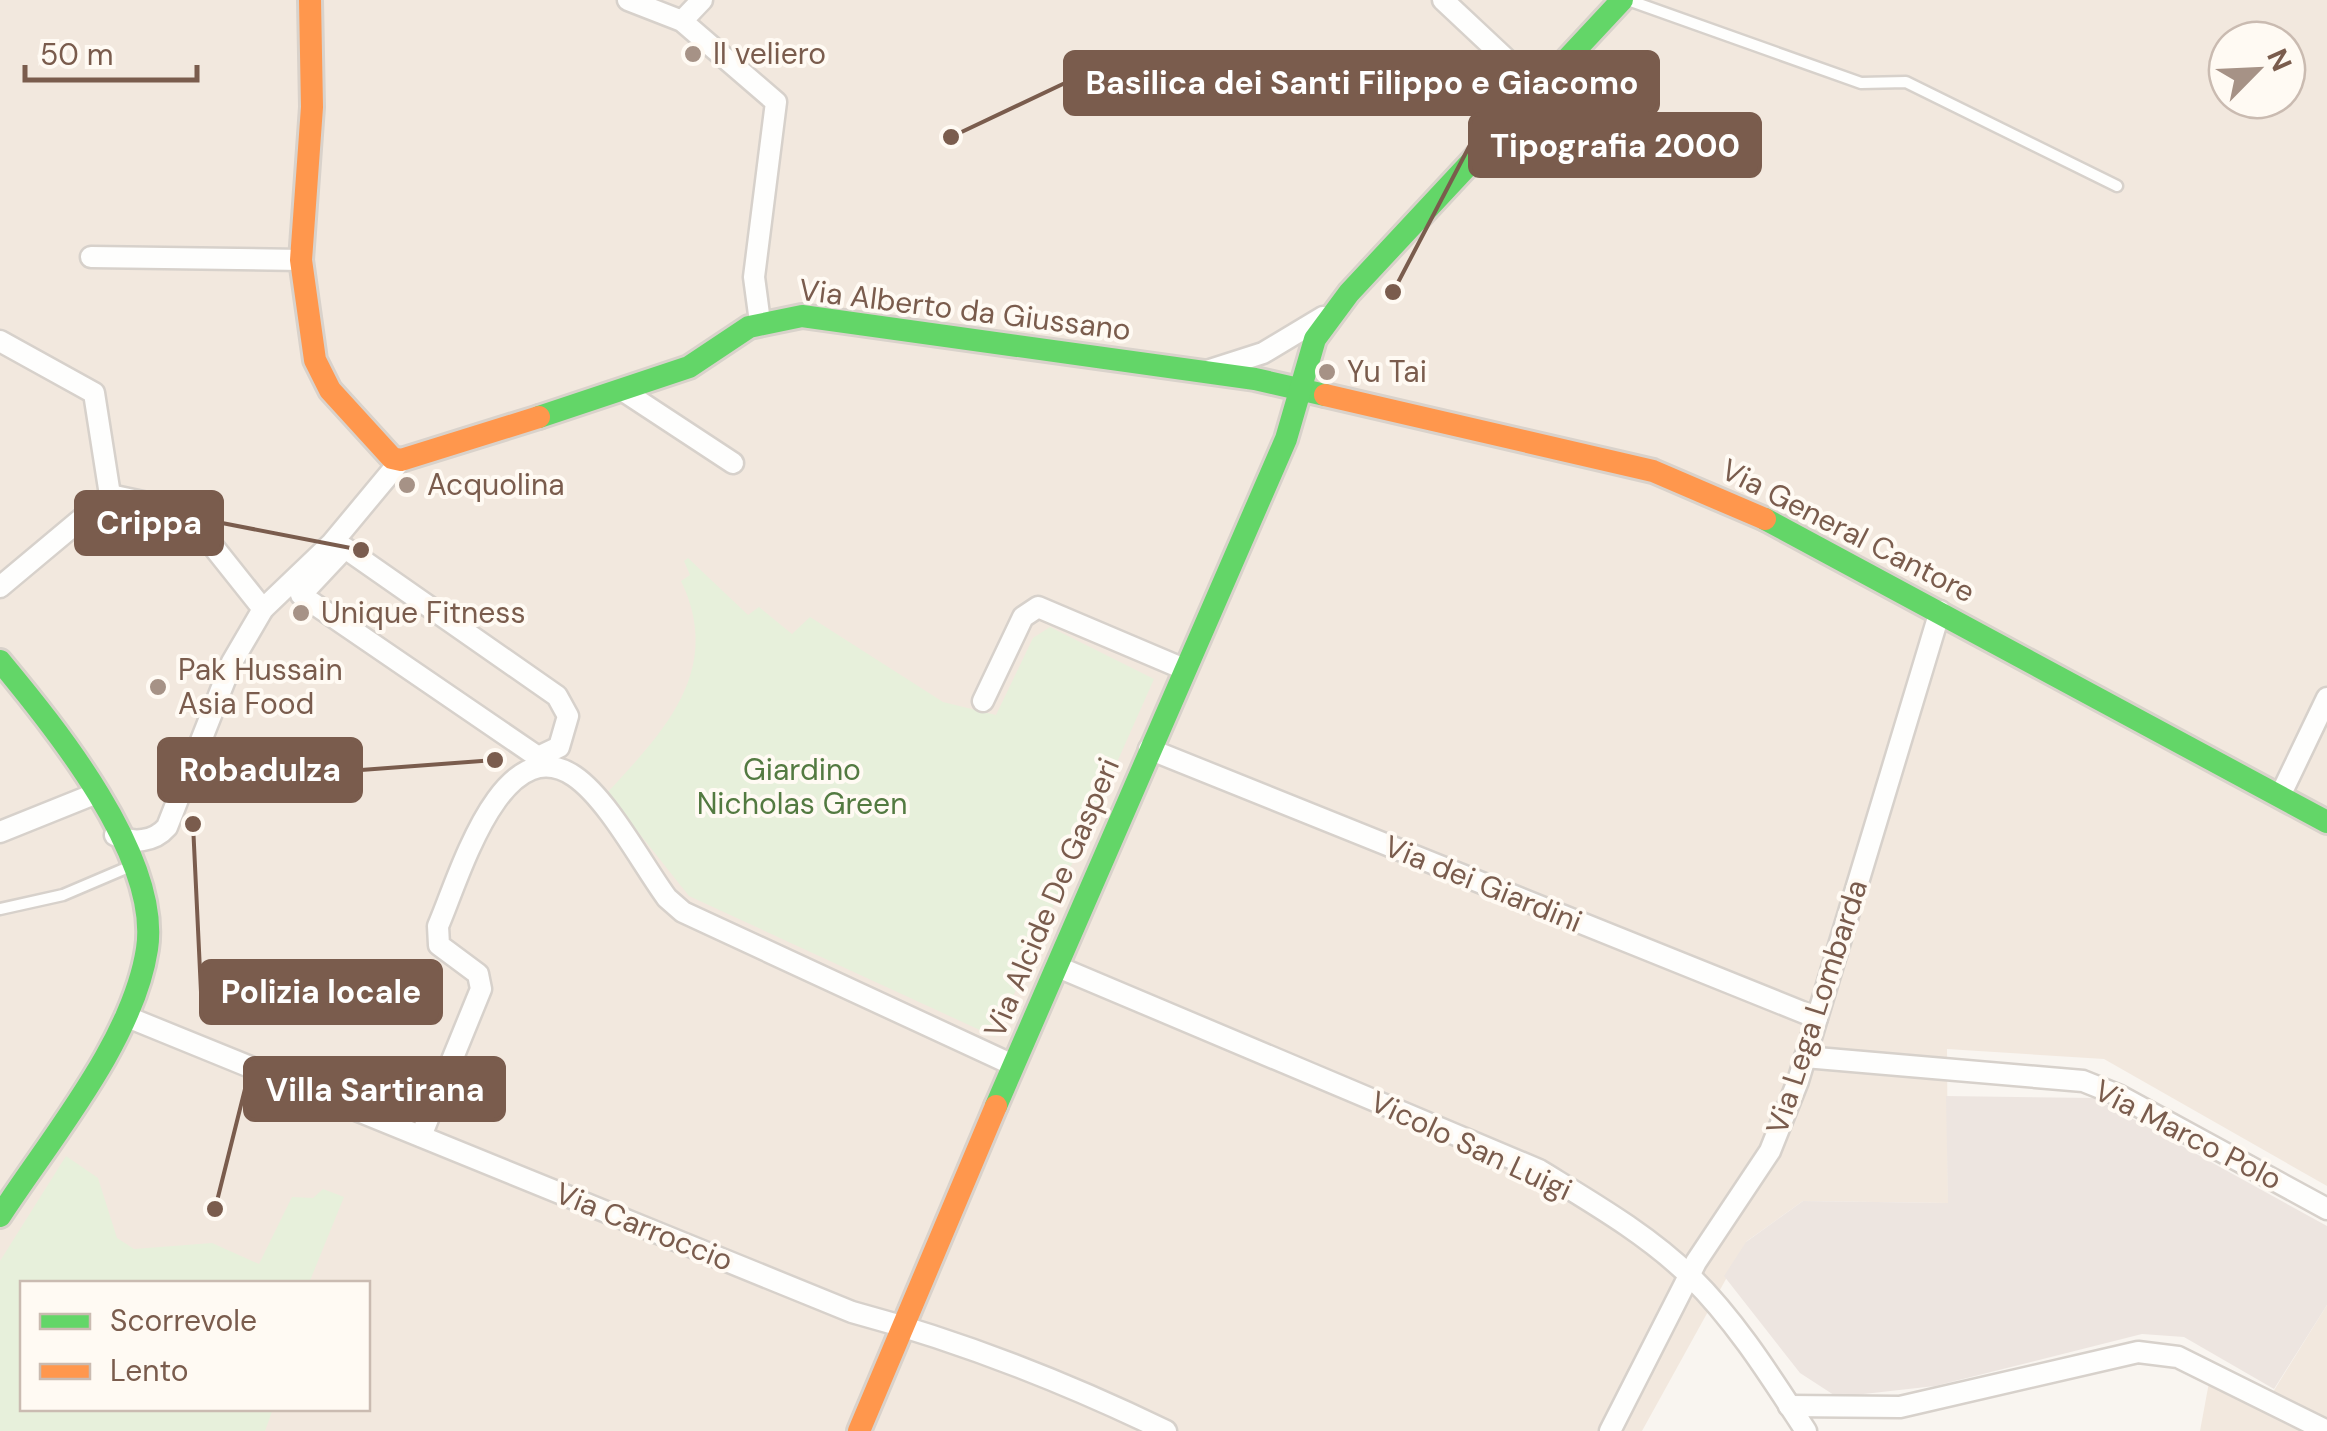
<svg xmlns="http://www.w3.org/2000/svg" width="2327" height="1431" font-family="'DM Sans',sans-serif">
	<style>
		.residential { fill: #f2e8de; fill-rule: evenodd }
		.industrial { fill: #ede5e0 }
		.green { fill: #e7f0db }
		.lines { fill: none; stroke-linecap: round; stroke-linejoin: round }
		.lane-casing { stroke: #d7d1cb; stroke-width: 15 }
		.street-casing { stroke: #d7d1cb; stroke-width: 25 }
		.fast-casing { stroke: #d9d2cb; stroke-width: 28 }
		.slow-casing { stroke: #d9d2cb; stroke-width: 28 }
		.lane { stroke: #fefefd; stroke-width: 10 }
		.street { stroke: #fefefd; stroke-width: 20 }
		.fast { stroke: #63d668; stroke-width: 22 }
		.slow { stroke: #ff974d; stroke-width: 22 }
		.poi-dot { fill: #a69286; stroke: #fffaf3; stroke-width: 4 }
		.labels { text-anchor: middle; stroke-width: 8; stroke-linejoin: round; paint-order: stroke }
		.poi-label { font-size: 30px; fill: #7a5c4d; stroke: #fffaf3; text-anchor: start }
		.street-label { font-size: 30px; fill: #7a5c4d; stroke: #fffaf3 }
		.park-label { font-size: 30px; fill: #537a41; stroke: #fffaf3 }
		.leader { fill: none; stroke: #7a5c4d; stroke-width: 4 }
		.callout-dot { fill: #7a5c4d; stroke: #fffaf3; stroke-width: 4 }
		.callout { fill: #7a5c4d; stroke: #7a5c4d; stroke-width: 4 }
		.callout-label { font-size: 32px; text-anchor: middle; font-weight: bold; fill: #fff }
	</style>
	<rect width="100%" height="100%" fill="#f9f5f0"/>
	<g class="residential">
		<path d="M0,0H2327V1186L2104,1059L1947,1049L1948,1203L1803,1201L1747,1241L1642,1431H0ZM2227,40H2287V100H2227ZM22,1284H368V1408H22Z"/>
		<path d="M2327,1305V1431H2200L2210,1377L2268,1400Z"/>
	</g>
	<path class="industrial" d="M1946,1096L2095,1098L2327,1226V1305L2274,1389L2184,1337L2142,1334L1935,1386L1837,1397L1800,1373L1724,1276L1746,1242L1803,1201L1948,1203Z"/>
	<g class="green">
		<path d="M688,558L748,615L759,607L792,634L810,617L943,702L996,715L1033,638L1050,627L1154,679L995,1037L689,896L607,793C664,731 724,670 681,581L690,575L684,561Z"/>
		<path d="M66,1156L98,1178L117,1238L134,1249L212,1243L259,1264L292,1197L313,1198L323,1189L344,1197L309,1283L22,1284V1408L273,1409L265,1431H0V1261Z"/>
	</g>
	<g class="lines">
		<g class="lane-casing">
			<g id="lane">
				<path d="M1628,0L1861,83L1906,82L2117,186"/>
				<path d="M0,909L63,895L124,869"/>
			</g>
		</g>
		<g class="street-casing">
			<g id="street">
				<path d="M628,0L682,21L776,102L754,277L760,322"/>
				<path d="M1443,0L1538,89"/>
				<path d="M682,21L702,0"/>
				<path d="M91,257L301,260"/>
				<path d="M0,341L94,393L110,495"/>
				<path d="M1210,370L1263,353L1323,317"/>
				<path d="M622,390L733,463"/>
				<path d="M345,548L557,696L568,716L559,747L538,757L301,595Z"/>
				<path d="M0,587L110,495L185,511L263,609"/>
				<path d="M983,701L1023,617L1038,607L1184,669"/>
				<path d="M1149,749L1817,1018"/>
				<path d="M2280,796L2327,698"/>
				<path d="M0,832L92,795"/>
				<path d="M115,835C133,844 154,842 167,827L232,662L263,609L332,543L401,460"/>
				<path d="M1058,967L1539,1170C1591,1202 1647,1234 1691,1277C1736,1321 1772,1379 1806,1431"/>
				<path d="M125,1016L852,1312C960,1341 1065,1382 1166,1431"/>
				<path d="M1805,1057L2083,1081L2118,1095L2327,1209"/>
				<path d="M421,1136L481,989L478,974L439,945L438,926C458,881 501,727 574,776C608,799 642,864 667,898L683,912L1013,1065"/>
				<path d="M1789,1406L1900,1407L2138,1352L2178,1357L2327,1431"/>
				<path d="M1610,1431L1696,1262L1770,1151L1798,1081L1940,611"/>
			</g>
		</g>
		<g class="fast-casing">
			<g id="fast">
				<path d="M539,417L689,367L749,327L802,316L1255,379L1325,395"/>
				<path d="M1765,519L2327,822"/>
				<path d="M0,661C54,726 161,857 147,949C133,1041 50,1139 0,1216"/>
				<path d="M996,1106L1286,439L1315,339L1349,293L1622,0"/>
			</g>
		</g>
		<g class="slow-casing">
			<g id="slow">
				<path d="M310,0L312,107L301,260L315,360L330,390L392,458L401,460L539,417"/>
				<path d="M1325,395L1653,471L1765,519"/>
				<path d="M859,1431L996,1106"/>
			</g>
		</g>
		<use href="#lane" class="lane"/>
		<use href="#street" class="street"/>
		<use href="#fast" class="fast"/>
		<use href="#slow" class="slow"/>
	</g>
	<g class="poi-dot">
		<circle cx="693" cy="54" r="10"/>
		<circle cx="1327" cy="372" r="10"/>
		<circle cx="407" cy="485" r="10"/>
		<circle cx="301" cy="613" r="10"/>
		<circle cx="158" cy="687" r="10"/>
	</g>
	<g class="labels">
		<g class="poi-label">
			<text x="713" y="64">Il veliero</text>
			<text x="1347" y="382">Yu Tai</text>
			<text x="427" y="495">Acquolina</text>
			<text x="321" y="623">Unique Fitness</text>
			<text x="178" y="680">Pak Hussain<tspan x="178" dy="34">Asia Food</tspan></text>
		</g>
		<g class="street-label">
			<text transform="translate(965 310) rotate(7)" y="10">Via Alberto da Giussano</text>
			<text transform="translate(1848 531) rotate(27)" y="10">Via General Cantore</text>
			<text transform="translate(1483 884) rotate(22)" y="10">Via dei Giardini</text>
			<text transform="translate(1052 898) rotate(-67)" y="10">Via Alcide De Gasperi</text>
			<text transform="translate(1817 1007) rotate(-72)" y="10">Via Lega Lombarda</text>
			<text transform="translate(2188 1135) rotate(27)" y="10">Via Marco Polo</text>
			<text transform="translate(1471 1146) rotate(25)" y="10">Vicolo San Luigi</text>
			<text transform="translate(644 1227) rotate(22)" y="10">Via Carroccio</text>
		</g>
		<g class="park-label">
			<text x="802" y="780">Giardino<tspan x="802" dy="34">Nicholas Green</tspan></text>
		</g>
	</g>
	<path class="leader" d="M951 137L1065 83M1393 292L1470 145M361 550L222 523M495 760L361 770M193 824L201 992M215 1209L245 1089"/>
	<g class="callout-dot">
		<circle cx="951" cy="137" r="10"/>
		<circle cx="1393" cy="292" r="10"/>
		<circle cx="361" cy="550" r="10"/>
		<circle cx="495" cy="760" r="10"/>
		<circle cx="193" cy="824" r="10"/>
		<circle cx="215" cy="1209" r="10"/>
	</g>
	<g class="callout">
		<rect x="1065" y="52" width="593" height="62" rx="10"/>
		<rect x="1470" y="114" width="290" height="62" rx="10"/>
		<rect x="76" y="492" width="146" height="62" rx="10"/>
		<rect x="159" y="739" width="202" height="62" rx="10"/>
		<rect x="201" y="961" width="240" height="62" rx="10"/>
		<rect x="245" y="1058" width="259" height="62" rx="10"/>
	</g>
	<g class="callout-label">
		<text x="1362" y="94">Basilica dei Santi Filippo e Giacomo</text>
		<text x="1615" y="157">Tipografia 2000</text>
		<text x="149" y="534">Crippa</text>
		<text x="260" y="781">Robadulza</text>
		<text x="321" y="1003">Polizia locale</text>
		<text x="375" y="1101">Villa Sartirana</text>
	</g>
	<rect x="20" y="1281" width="350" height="130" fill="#fffaf3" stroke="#cabbb1" stroke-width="2.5"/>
	<rect x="40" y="1314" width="50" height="15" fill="#63d668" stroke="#cabbb1" stroke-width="2.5"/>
	<text x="110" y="1331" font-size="30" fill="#7a5c4d">Scorrevole</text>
	<rect x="40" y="1364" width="50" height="15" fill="#ff974d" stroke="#cabbb1" stroke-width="2.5"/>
	<text x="110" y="1381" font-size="30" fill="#7a5c4d">Lento</text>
	<g transform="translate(2257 70) rotate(66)"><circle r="48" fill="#fffaf3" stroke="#cabbb1" stroke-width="2.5"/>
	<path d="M0-8L18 38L0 25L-18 38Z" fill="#a69286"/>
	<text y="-15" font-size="28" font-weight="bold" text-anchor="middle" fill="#7a5c4d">N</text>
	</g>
	<path d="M25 65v15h172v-15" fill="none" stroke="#7a5c4d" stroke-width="5"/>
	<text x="40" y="65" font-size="30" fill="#7a5c4d" stroke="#fffaf3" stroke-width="8" paint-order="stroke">50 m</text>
</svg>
